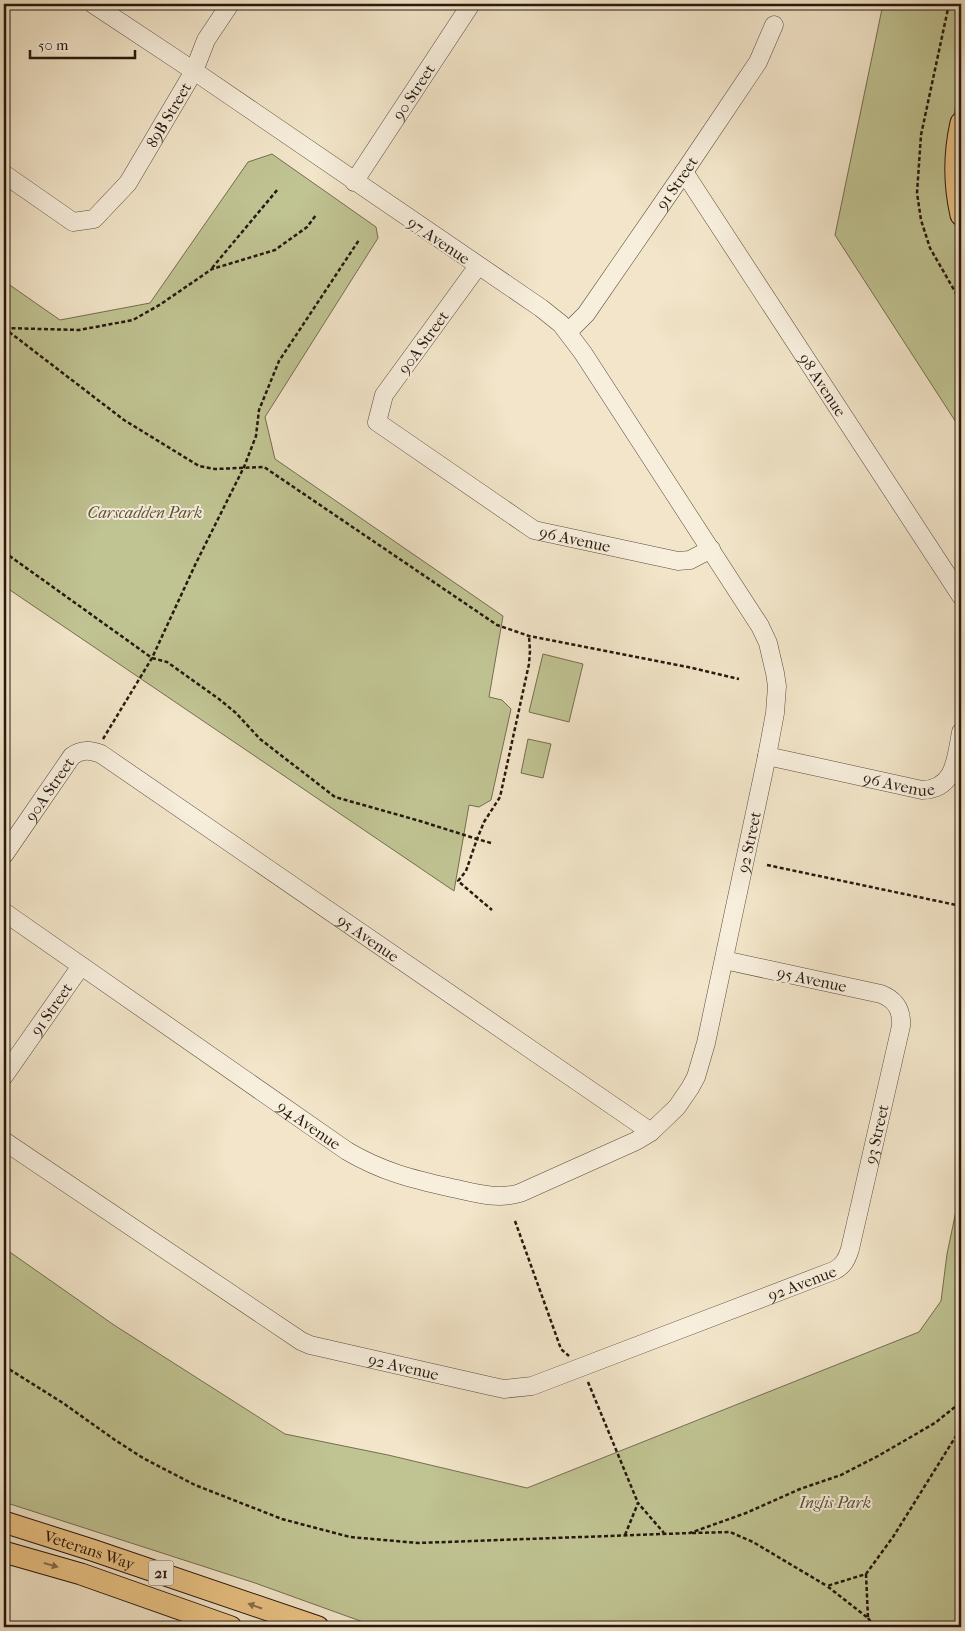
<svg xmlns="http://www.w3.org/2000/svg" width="965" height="1631" font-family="'IM FELL French Canon',serif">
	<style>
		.green { fill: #c0c392; stroke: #746e50 }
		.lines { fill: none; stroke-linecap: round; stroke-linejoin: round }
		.minor-casing { stroke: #5a4b3d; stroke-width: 19 }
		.major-casing { stroke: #27180e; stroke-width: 23 }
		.path { stroke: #27180e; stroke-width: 2.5; stroke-dasharray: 4 2.5; stroke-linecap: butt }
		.minor { stroke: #f7eedc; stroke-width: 18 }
		.major { stroke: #e9c284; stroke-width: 21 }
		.oneway { fill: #886d49 }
		.labels { text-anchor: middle; stroke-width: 4; stroke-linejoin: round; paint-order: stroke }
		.shield { fill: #f7eedc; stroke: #65584c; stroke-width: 1 }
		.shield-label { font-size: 15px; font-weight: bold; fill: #27180e }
		.street-label { font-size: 16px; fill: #27180e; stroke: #f7eedc }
		.park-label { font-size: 16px; font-style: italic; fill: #5d543c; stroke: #f7eedc }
	</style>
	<rect width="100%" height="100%" fill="#f2e5c9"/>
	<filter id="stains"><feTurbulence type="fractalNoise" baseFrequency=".004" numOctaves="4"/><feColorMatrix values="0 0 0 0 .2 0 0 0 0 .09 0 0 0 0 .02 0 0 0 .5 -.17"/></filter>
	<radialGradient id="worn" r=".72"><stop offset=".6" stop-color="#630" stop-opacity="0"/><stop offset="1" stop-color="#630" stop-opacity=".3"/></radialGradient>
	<g class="green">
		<path d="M883,4H961V78L946,157L957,222L961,231V430L835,235Z"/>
		<path d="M272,154L376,227L378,238L265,417L275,459L503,616L489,697L502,700L511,709L491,800L479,807L469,805L454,891L4,586V281L60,320L150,303L248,162Z"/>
		<path d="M543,654L583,664L569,722L529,712Z"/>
		<path d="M528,739L551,744L543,778L521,773Z"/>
		<path d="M961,1187V1627H377L255,1583L4,1502V1248L114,1325L285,1434L388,1455L527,1488L919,1332L941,1301L947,1254Z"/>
	</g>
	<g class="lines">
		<g class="minor-casing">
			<g id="minor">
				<path id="s1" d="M684,172L961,596"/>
				<path id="s2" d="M4,174L73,222L94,219L128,183L194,71L206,40L230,4"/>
				<path id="s3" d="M354,182L471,4"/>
				<path id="s4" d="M478,266L384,395L377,422L534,530L678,561L690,560L711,549"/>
				<path id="s5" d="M568,332L586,314L684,172L758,62L774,25"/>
				<path id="s6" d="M767,756L922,790C956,789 956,757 961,732"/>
				<path id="s7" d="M4,855L72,756C82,749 90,750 101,754L651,1132"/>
				<path id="s8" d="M4,912L347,1151C383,1172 412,1179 452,1188C475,1193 497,1200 520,1193L636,1141L651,1132L677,1107L690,1088L696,1077L706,1043L767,756L775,713L777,686L775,673L768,643L760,626L583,353L561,324L541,308L194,71L93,4"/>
				<path id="s9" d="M4,1076L81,966"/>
				<path id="s10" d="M4,1141L301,1341L310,1345L490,1386L504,1389L532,1386L833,1271C843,1267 847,1259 850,1249L901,1026C902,1010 896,1000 881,994L724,960"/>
			</g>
		</g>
		<g class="major-casing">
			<g id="major">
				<path d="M961,123C954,154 954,184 961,215"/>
				<path id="s11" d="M4,1522L92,1550L318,1627"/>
				<path d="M4,1552L81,1574L231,1627"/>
			</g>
		</g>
		<g class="path">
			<path d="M949,4L921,135L917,193L921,220L930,248L961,302"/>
			<path d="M212,268L278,189"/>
			<path d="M4,328L124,420L199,466L215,469L264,467L497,625L529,636L688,667L739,679"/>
			<path d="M5,328L79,330L133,320L161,304L212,269L275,250L307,227L316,215"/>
			<path d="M4,552L152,658L167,662L219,699L236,713L260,739L335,797L420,821L477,839L466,871L458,881L492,910"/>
			<path d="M103,739L152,658L196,563L244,467L256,436L259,410L279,361L359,240"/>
			<path d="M491,843L477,839L484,822L500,797L529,664L530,651L529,636"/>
			<path d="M767,865L961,906"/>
			<path d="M515,1221L561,1349L569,1356"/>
			<path d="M4,1366L63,1403L115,1440L143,1458L195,1485L282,1519L350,1537L418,1543L690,1533L746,1513L800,1489L841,1475L878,1456L935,1423L961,1402"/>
			<path d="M588,1382L638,1503"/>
			<path d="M692,1533L730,1532L753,1542L827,1586"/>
			<path d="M625,1535L638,1503L664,1533"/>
			<path d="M866,1574L868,1618L827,1586L866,1574L893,1537L961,1428"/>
			<path d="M868,1618L875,1627"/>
		</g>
		<use href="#minor" class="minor"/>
		<use href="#major" class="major"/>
	</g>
	<defs><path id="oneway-solid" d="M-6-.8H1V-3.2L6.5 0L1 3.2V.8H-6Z" transform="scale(1.25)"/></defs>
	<g class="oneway">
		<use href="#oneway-solid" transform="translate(51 1565) rotate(16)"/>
		<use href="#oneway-solid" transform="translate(255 1606) rotate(-161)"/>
	</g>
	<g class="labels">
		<rect class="shield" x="148.5" y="1560.5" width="25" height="25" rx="4"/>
		<g class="shield-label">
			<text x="161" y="1578">21</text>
		</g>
		<g class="street-label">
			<text dy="6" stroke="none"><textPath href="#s3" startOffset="108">90 Street</textPath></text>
			<text dy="6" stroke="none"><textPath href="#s2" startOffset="234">89B Street</textPath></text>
			<text dy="6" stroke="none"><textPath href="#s5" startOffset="185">91 Street</textPath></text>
			<text transform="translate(439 240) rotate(34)" y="6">97 Avenue</text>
			<text transform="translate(423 342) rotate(-54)" y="6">90A Street</text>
			<text dy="6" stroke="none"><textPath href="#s1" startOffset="254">98 Avenue</textPath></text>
			<text dy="6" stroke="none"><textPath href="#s4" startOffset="420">96 Avenue</textPath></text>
			<text dy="6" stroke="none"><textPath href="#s6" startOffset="135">96 Avenue</textPath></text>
			<text dy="6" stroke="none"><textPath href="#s7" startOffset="80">90A Street</textPath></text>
			<text dy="6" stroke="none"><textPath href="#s8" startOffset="1056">92 Street</textPath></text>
			<text dy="6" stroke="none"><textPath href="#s7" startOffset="475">95 Avenue</textPath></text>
			<text transform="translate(812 979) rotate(12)" y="6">95 Avenue</text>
			<text dy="6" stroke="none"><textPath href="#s9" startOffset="82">91 Street</textPath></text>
			<text dy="6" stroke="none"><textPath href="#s8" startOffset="372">94 Avenue</textPath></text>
			<text dy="6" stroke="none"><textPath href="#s10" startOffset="1064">93 Street</textPath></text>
			<text dy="6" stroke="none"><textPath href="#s10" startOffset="884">92 Avenue</textPath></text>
			<text dy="6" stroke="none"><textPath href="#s10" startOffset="464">92 Avenue</textPath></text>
			<text dy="6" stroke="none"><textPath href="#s11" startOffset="90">Veterans Way</textPath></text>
		</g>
		<g class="park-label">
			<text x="145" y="518">Carscadden Park</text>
			<text x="835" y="1508">Inglis Park</text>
		</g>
	</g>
	<rect width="965" height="1631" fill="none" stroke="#f2e5c9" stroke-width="20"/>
	<rect x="5" y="5" width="955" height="1621" fill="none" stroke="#27180e" stroke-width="2.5"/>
	<rect x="10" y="10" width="945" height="1611" fill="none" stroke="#27180e"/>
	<path d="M30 50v8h105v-8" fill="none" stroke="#27180e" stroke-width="2.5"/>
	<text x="38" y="50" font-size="15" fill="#27180e" stroke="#f7eedc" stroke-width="4" paint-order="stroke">50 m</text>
	<rect width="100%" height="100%" filter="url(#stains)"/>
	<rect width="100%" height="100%" fill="url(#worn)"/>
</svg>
